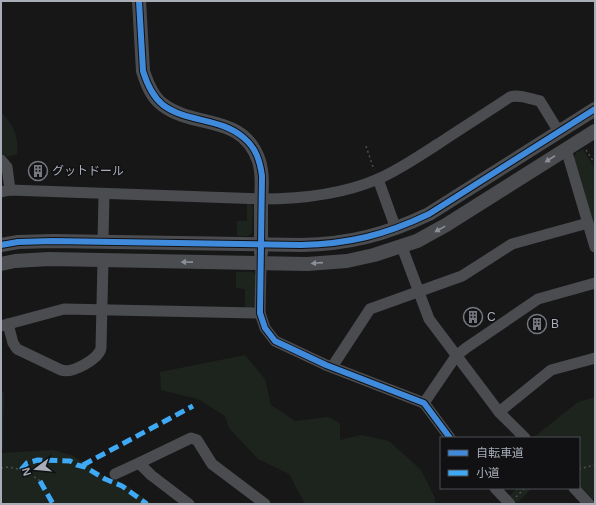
<svg xmlns="http://www.w3.org/2000/svg" width="596" height="505" font-family="Arial,'Noto Sans JP',sans-serif">
	<style>
		.green { fill: #1d241e }
		.lines { fill: none; stroke-linecap: round; stroke-linejoin: round }
		.path { stroke: #4d4e52; stroke-width: 1.5; stroke-dasharray: 2 3; stroke-linecap: butt }
		.minor { stroke: #4b4c50; stroke-width: 11 }
		.tertiary { stroke: #4b4c50; stroke-width: 14 }
		.quiet { stroke: #3fa9f5; stroke-width: 5; stroke-dasharray: 10 5; stroke-linecap: butt }
		.cycleway-casing { stroke: #111113; stroke-width: 8 }
		.cycleway { stroke: #408adc; stroke-width: 6 }
		.oneway { fill: #8c9099 }
		.labels { text-anchor: middle; stroke-width: 3; stroke-linejoin: round; paint-order: stroke }
		.poi-label { font-size: 12px; fill: #a8adb8; stroke: #111113; text-anchor: start }
	</style>
	<rect width="100%" height="100%" fill="#171717"/>
	<g class="green">
		<path d="M1,112C13,124 19,136 17,154L7,157L1,153Z"/>
		<path d="M583,149L595,169V232L574,158L576,153Z"/>
		<path d="M247,203H249L253,207L252,233L248,236H237V221H247Z"/>
		<path d="M236,272H253L256,276V305L251,309H245V289L236,288Z"/>
		<path d="M245,355L265,379L271,405L295,421L328,417L340,423V440L361,435L389,441L421,470L435,498V504H305L289,474L258,459L229,428L225,416L198,399L161,390L160,372Z"/>
		<path d="M1,392H4L3,449H1Z"/>
		<path d="M595,397V501L579,485V438H533L578,402Z"/>
		<path d="M53,450L71,455L88,465L103,476L122,482L152,504H1V453Z"/>
		<path d="M517,488H532L517,503L509,496Z"/>
	</g>
	<g class="lines">
		<g class="path">
			<path d="M366,146L374,170"/>
			<path d="M586,150L595,164"/>
			<path d="M1,468C14,465 30,473 40,481"/>
			<path d="M579,469L595,465"/>
			<path d="M516,497L525,488"/>
		</g>
		<g class="minor">
			<path d="M566,149L595,247"/>
			<path d="M1,160L7,167L10,190"/>
			<path d="M378,179L396,229"/>
			<path d="M1,192L10,190L261,199C301,199 341,195 378,179C399,170 419,156 438,144C462,128 486,113 510,97C520,94 530,99 540,101L559,132"/>
			<path d="M103,242L104,194"/>
			<path d="M402,247L429,319L499,412L525,438"/>
			<path d="M261,264L260,313L265,328L275,341L326,365L424,403L450,438"/>
			<path d="M8,324L13,343L17,349L61,370C72,374 99,359 101,348L103,260"/>
			<path d="M1,326L64,309L260,313"/>
			<path d="M332,367L370,309L462,276L512,244L588,223"/>
			<path d="M424,403L456,356L466,348L538,299L595,283"/>
			<path d="M499,412L551,370L595,358"/>
			<path d="M115,474L139,463"/>
			<path d="M495,488L510,504"/>
			<path d="M574,488L589,504"/>
			<path d="M189,504L151,475L139,463L191,438L197,440L212,464L265,504"/>
		</g>
		<g class="tertiary">
			<path d="M139,1L143,71C147,84 152,97 163,105C195,129 243,113 259,161C263,174 262,188 261,201C261,218 261,236 261,253"/>
			<path d="M1,245L18,242L53,241L301,245C349,244 385,235 429,214L595,109"/>
			<path d="M1,264L15,261L49,259L307,264L347,261L374,255L417,241L446,225L595,131"/>
		</g>
		<g class="quiet">
			<path d="M83,465L193,406"/>
			<path d="M21,470L27,463L38,460L70,461L77,465L85,467L105,479L122,486L147,504"/>
			<path d="M40,481L53,504"/>
		</g>
		<g class="cycleway-casing">
			<g id="cycleway">
				<path d="M139,1L143,71C147,84 152,96 163,105C187,123 220,117 244,138C256,148 260,161 262,176L260,313L265,328L275,341L326,365L424,403L450,438"/>
				<path d="M1,245L18,242L53,241L301,245C349,244 385,235 429,214L595,109"/>
			</g>
		</g>
		<use href="#cycleway" class="cycleway"/>
	</g>
	<defs><path id="oneway-solid" d="M-6-.8H1V-3.2L6.5 0L1 3.2V.8H-6Z"/></defs>
	<g class="oneway">
		<use href="#oneway-solid" transform="translate(550 159) rotate(147)"/>
		<use href="#oneway-solid" transform="translate(440 229) rotate(151)"/>
		<use href="#oneway-solid" transform="translate(187 262) rotate(-179)"/>
		<use href="#oneway-solid" transform="translate(317 263) rotate(176)"/>
	</g>
	<defs>
		<g id="building-ring" transform="scale(1)"><circle r="9.5" fill="#111113" stroke="#757880" stroke-width="1.5"/><path d="M-4-6H4V6H1V3H-1V6H-4ZM-2.5-4.3h1.7v1.8h-1.7ZM.8-4.3h1.7v1.8H.8ZM-2.5-1h1.7V.8h-1.7ZM.8-1h1.7V.8H.8Z" fill="#757880"/></g>
	</defs>
	<g fill-rule="evenodd">
		<use href="#building-ring" x="38" y="171"/>
		<use href="#building-ring" x="473" y="317"/>
		<use href="#building-ring" x="537" y="324"/>
	</g>
	<g class="labels">
		<g class="poi-label">
			<text x="52" y="175">グットドール</text>
			<text x="487" y="321">C</text>
			<text x="551" y="328">B</text>
		</g>
	</g>
	<rect width="596" height="505" fill="none" stroke="#a8adb8" stroke-width="4"/>
	<rect x="440" y="437" width="140" height="52" fill="#111113" stroke="#4d4f55"/>
	<rect x="448" y="450" width="20" height="6" fill="#408adc" stroke="#4d4f55"/>
	<text x="476" y="457" font-size="12" fill="#a8adb8">自転車道</text>
	<rect x="448" y="470" width="20" height="6" fill="#3fa9f5" stroke="#4d4f55"/>
	<text x="476" y="477" font-size="12" fill="#a8adb8">小道</text>
	<g transform="translate(36 469) rotate(254)" stroke="#111113" stroke-width="3" paint-order="stroke">
	<path d="M0-3L7 15L0 10L-7 15Z" fill="#a8adb8"/>
	<text y="-6" font-size="11" font-weight="bold" text-anchor="middle" fill="#a8adb8">N</text>
	</g>
</svg>
